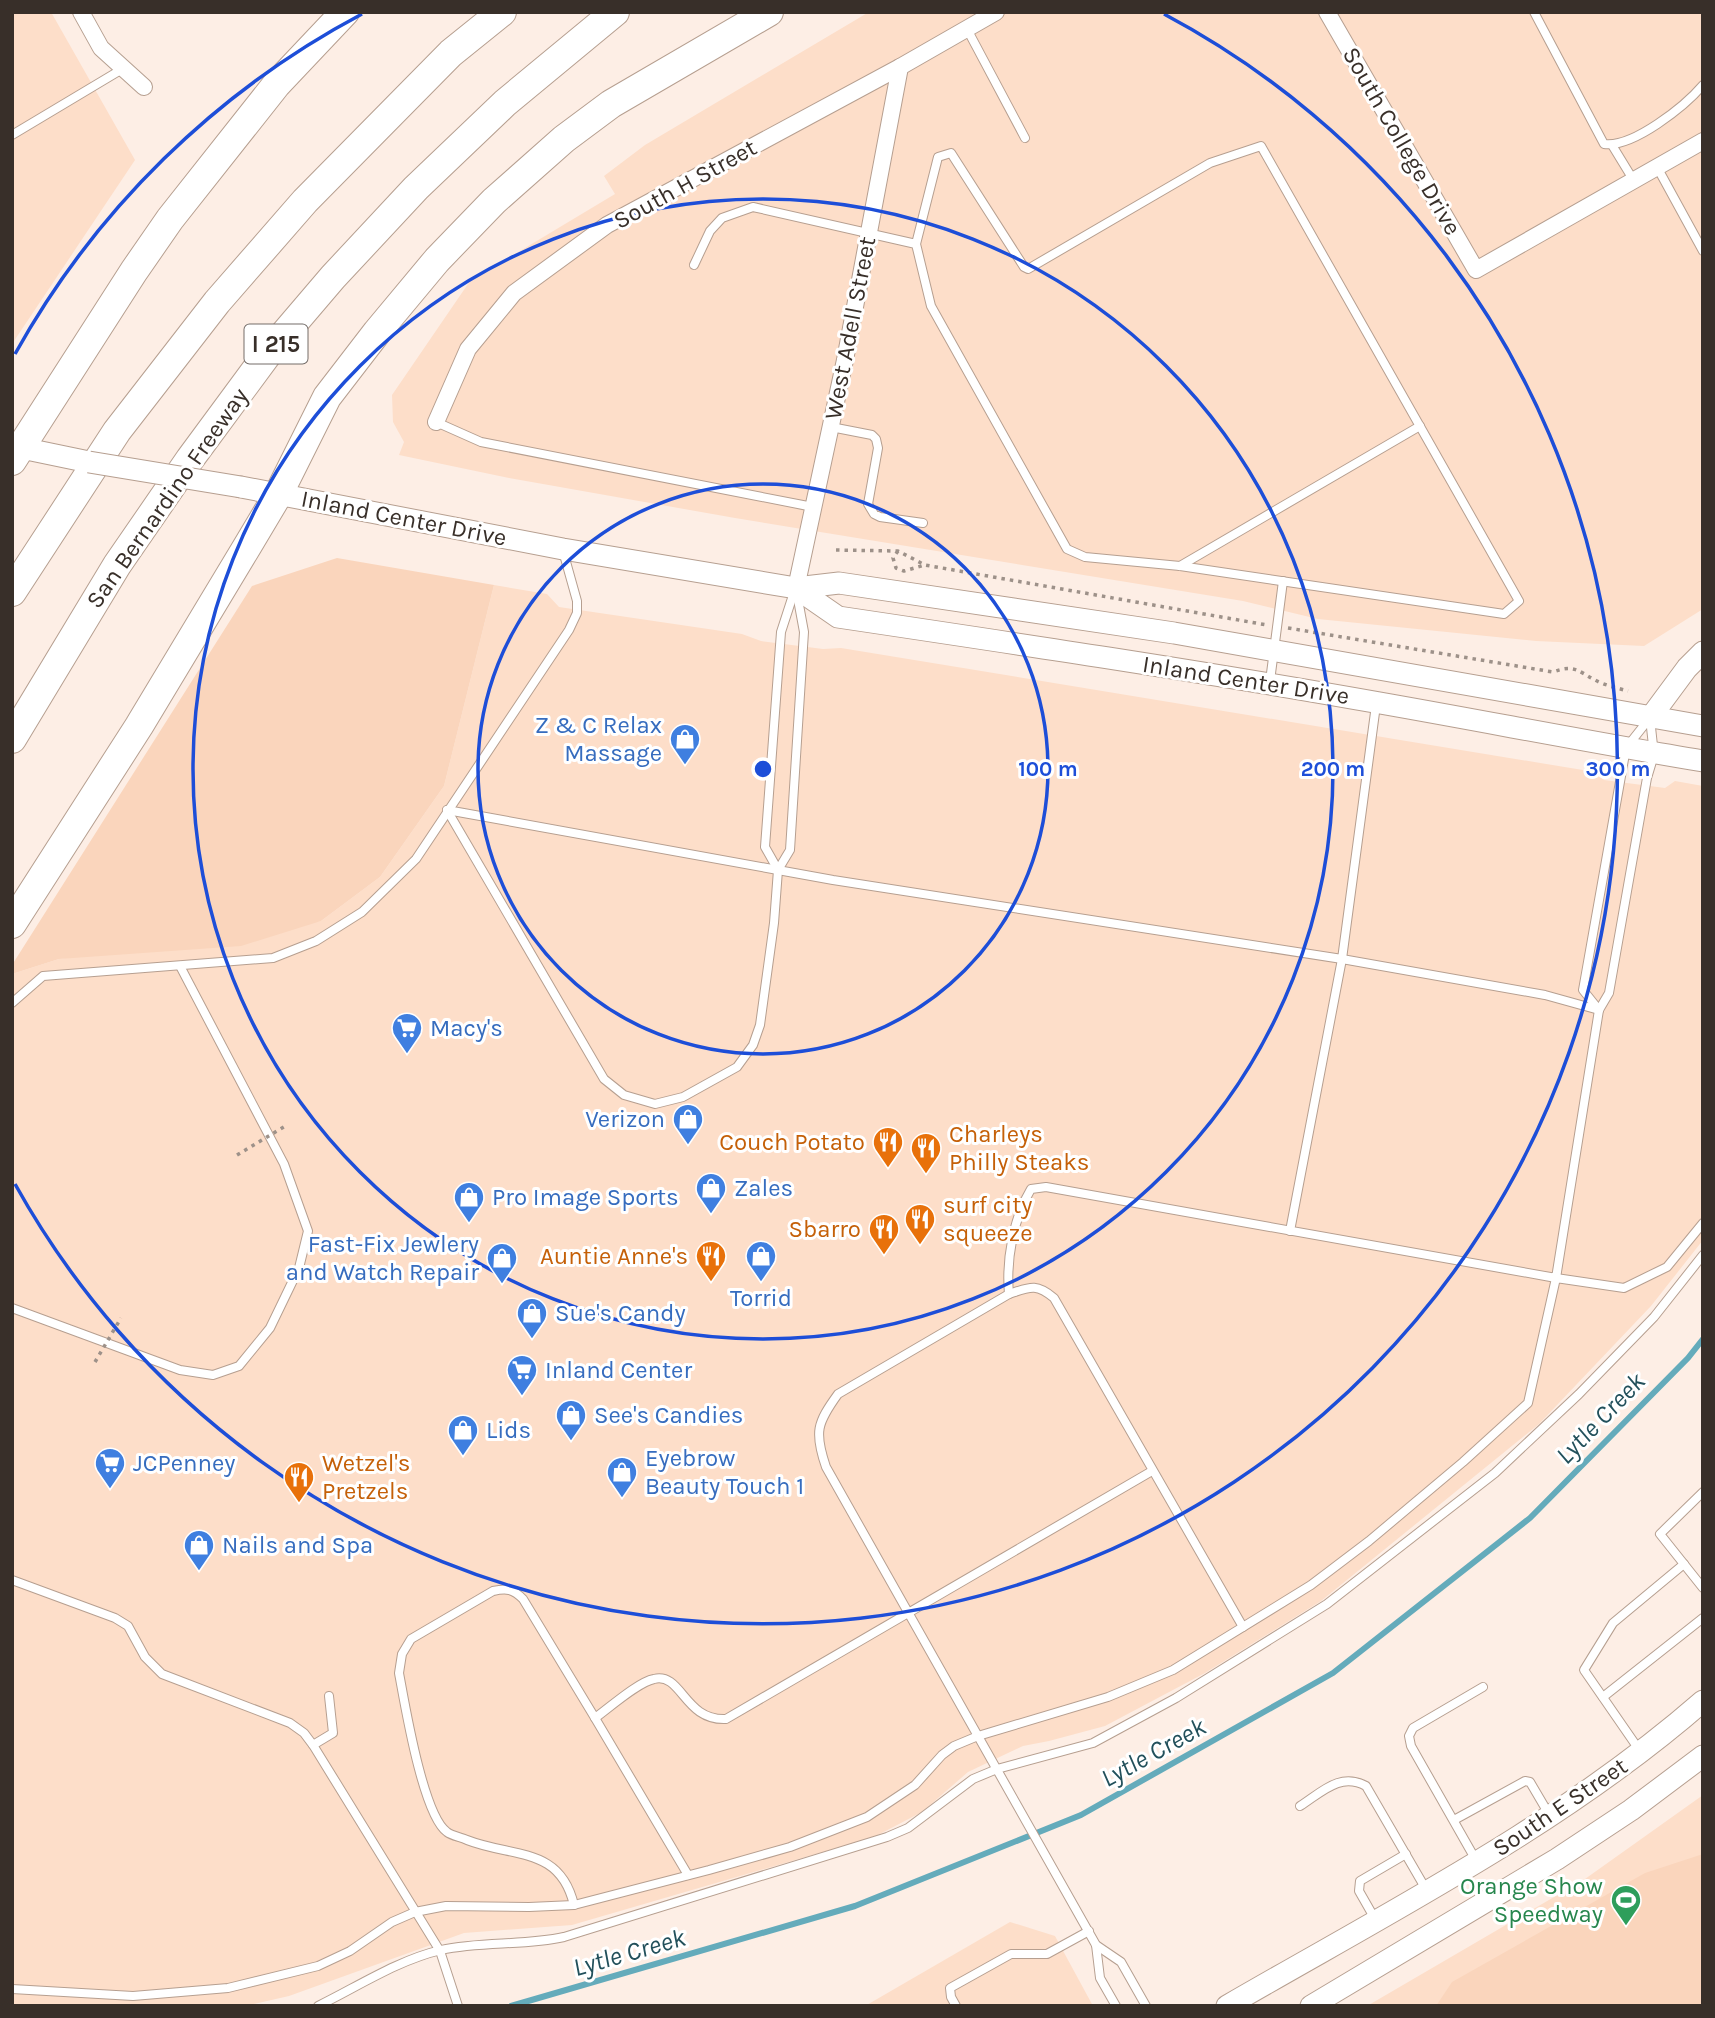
<svg xmlns="http://www.w3.org/2000/svg" width="1715" height="2018" font-family="Karla,sans-serif">
	<style>
		.built { fill: #fddec9 }
		.green { fill: #fad5bc }
		.lines { fill: none; stroke-linecap: round; stroke-linejoin: round }
		.stream { stroke: #64abbb; stroke-width: 6 }
		.lane-casing { stroke: #b69f90; stroke-width: 10 }
		.street-casing { stroke: #b69f90; stroke-width: 18 }
		.secondary-casing { stroke: #b69f90; stroke-width: 23 }
		.highway-casing { stroke: #b69f90; stroke-width: 30 }
		.path { stroke: #9d9189; stroke-width: 3.5; stroke-dasharray: 3.5 5; stroke-linecap: butt }
		.lane { stroke: #fff; stroke-width: 8 }
		.street { stroke: #fff; stroke-width: 16 }
		.secondary { stroke: #fff; stroke-width: 21 }
		.highway { stroke: #fff; stroke-width: 28 }
		.secondary-bridge-casing { stroke: #b69f90; stroke-width: 23; stroke-linecap: butt }
		.path-bridge { stroke: #9d9189; stroke-width: 3.5; stroke-dasharray: 3.5 5; stroke-linecap: butt }
		.secondary-bridge { stroke: #fff; stroke-width: 21 }
		.ring { fill: none; stroke: #1d4ed8; stroke-width: 3.5 }
		.labels { text-anchor: middle; stroke-width: 6; stroke-linejoin: round; paint-order: stroke }
		.shield { fill: #fff; stroke: #746d69; stroke-width: 2 }
		.shield-label { font-size: 23px; font-weight: bold; fill: #382f29 }
		.street-label { font-size: 24px; fill: #382f29; stroke: #fff }
		.shop-label { font-size: 24px; fill: #366cbe; stroke: #fff; text-anchor: start }
		.food-label { font-size: 24px; fill: #c56008; stroke: #fff; text-anchor: start }
		.leisure-label { font-size: 24px; fill: #27864d; stroke: #fff; text-anchor: end }
		.water-label { font-size: 26px; font-style: italic; fill: #22505b; stroke: #fff }
		.centre { fill: #1d4ed8; stroke: #fff; stroke-width: 3.5 }
		.ring-label { font-size: 21px; text-anchor: middle; font-weight: bold; fill: #1d4ed8; stroke: #fff; stroke-width: 6; stroke-linejoin: round; paint-order: stroke }
	</style>
	<rect width="100%" height="100%" fill="#fdeee5"/>
	<g class="built">
		<path d="M12,12H51L135,160L12,344Z"/>
		<path d="M869,12H1703V609L1644,646L1536,641L1318,619L1243,601L735,518L509,478L399,455L404,442L393,422L392,395L470,281L615,194L604,176L645,145Z"/>
		<path d="M494,585L547,594L559,607L742,634L761,641L823,649L841,648L1595,772L1604,780L1665,788L1675,781L1703,786V1240L1651,1306L1539,1424L1321,1601L1205,1673L1105,1726L1049,1741L1023,1746L968,1772L922,1812L874,1837L572,1925L464,1933L289,1996L245,2006H39L12,2004V974L59,959L321,921L380,877L444,786Z"/>
		<path d="M1703,1795V2006H1367L1585,1879Z"/>
		<path d="M1010,1922L1055,1936L1093,2006H865Z"/>
	</g>
	<g class="green">
		<path d="M337,558L494,585L444,786L380,877L321,921L241,946L59,959L12,974V965L252,586Z"/>
		<path d="M1703,1854V2006H1436L1452,1982L1645,1873Z"/>
	</g>
	<g class="lines">
		<path class="stream" d="M511,2006L855,1906L1081,1815L1333,1673L1530,1518L1688,1358L1703,1339"/>
		<g class="lane-casing">
			<g id="lane">
				<path d="M1534,12L1604,144C1633,148 1685,106 1703,85"/>
				<path d="M967,29L1025,138"/>
				<path d="M12,135L124,68"/>
				<path d="M1612,145L1634,181"/>
				<path d="M1657,167L1703,251"/>
				<path d="M694,265L710,231L722,218L753,207L916,244L931,306L1067,549L1085,557L1180,566L1504,614L1519,601L1261,146L1210,163L1028,269L1024,267L951,153L938,157L916,244"/>
				<path d="M436,422L481,442L813,507"/>
				<path d="M831,427L872,435L876,439L878,448L868,504L874,514L880,517L923,523"/>
				<path d="M1180,566L1420,426"/>
				<path d="M1270,681L1283,581"/>
				<path d="M447,810L833,880L1342,959L1376,705"/>
				<path d="M447,810L604,1079L624,1095L655,1104L683,1097L737,1067L753,1045L760,1025L774,923L778,870L790,850L804,632L797,594"/>
				<path d="M778,870L765,847L781,632L795,589"/>
				<path d="M12,1003L43,976L273,958L316,941L362,912L416,859L569,630L577,613V601L563,551"/>
				<path d="M1599,1010L1583,990L1626,748L1649,719"/>
				<path d="M1290,1231L1342,959L1545,995L1599,1010"/>
				<path d="M1009,1294C1006,1260 1013,1219 1031,1189L1046,1187L1556,1278L1599,1010L1609,993L1647,778L1654,755L1650,718"/>
				<path d="M12,1308L180,1370L213,1375L239,1366L270,1328L299,1268L308,1231L284,1164L180,966"/>
				<path d="M1703,1492L1660,1534L1703,1588"/>
				<path d="M12,1580L115,1618L128,1626L145,1657L162,1674L290,1723L304,1733L313,1745L440,1951L458,2006"/>
				<path d="M1603,1697L1703,1618"/>
				<path d="M595,1718L688,1875"/>
				<path d="M313,1745L333,1733L329,1696"/>
				<path d="M1640,1751L1584,1670L1613,1623L1684,1564"/>
				<path d="M1300,1806C1322,1792 1340,1772 1366,1786L1427,1891"/>
				<path d="M1454,1820L1525,1781L1530,1782L1550,1816"/>
				<path d="M1477,1862L1411,1746L1409,1736L1413,1728L1483,1687"/>
				<path d="M574,1905C560,1846 513,1858 467,1840C461,1837 452,1836 447,1832C423,1815 405,1705 399,1673L402,1654L411,1639L493,1591C507,1588 513,1589 523,1599L595,1718C609,1708 638,1682 654,1679C682,1672 684,1721 726,1719L1152,1471"/>
				<path d="M1375,1919L1359,1891L1360,1881L1406,1854"/>
				<path d="M1096,1945L1121,1962L1146,2006"/>
				<path d="M12,1989L133,1996L228,1988L318,1966L350,1951L392,1922L415,1912L446,1906L529,1907L574,1905L709,1870L790,1847L867,1817L915,1785L942,1755L954,1746L978,1736L1108,1697L1173,1670L1311,1585L1369,1541L1463,1462L1528,1403L1556,1278L1624,1288L1667,1267L1703,1223"/>
				<path d="M318,2006C357,1987 398,1960 441,1950C481,1941 523,1946 564,1937L887,1837L908,1828L973,1779L997,1769L1093,1743L1176,1698L1327,1604L1495,1473L1579,1394L1654,1317L1703,1255"/>
				<path d="M956,2006L951,1997L950,1988L1011,1954H1047L1089,1931"/>
				<path d="M1116,2006L1100,1978L1096,1945L826,1467C814,1432 817,1423 838,1394L1009,1294C1030,1287 1036,1283 1054,1298L1243,1627"/>
			</g>
		</g>
		<g class="street-casing">
			<g id="street">
				<path d="M81,12L101,48L144,87"/>
				<path d="M1327,12L1476,270L1703,141"/>
				<path d="M436,422L468,349L514,293L607,225L900,67L996,12"/>
				<path d="M796,588L845,360L900,67"/>
			</g>
		</g>
		<g class="secondary-casing">
			<g id="secondary">
				<path d="M12,446L89,462"/>
				<path d="M241,487L563,549L796,588L839,583L1174,633L1703,726"/>
				<path d="M796,588L838,617C1019,644 1200,671 1380,703C1488,722 1595,743 1703,761"/>
				<path d="M1650,718L1687,668L1703,652"/>
				<path d="M1227,2006C1389,1912 1561,1825 1703,1701"/>
				<path d="M1311,2006L1557,1859L1631,1810L1703,1756"/>
			</g>
		</g>
		<g class="highway-casing">
			<g id="highway">
				<path d="M12,461L134,271L170,219L276,85L345,12"/>
				<path d="M12,592L117,431L217,302L305,201L451,53L502,12"/>
				<path d="M12,739L117,565L190,459L269,352L333,277L416,188L505,103L615,12"/>
				<path d="M12,924L139,726L248,545L279,493L327,397L377,332L437,260L494,201L564,139L611,104L769,12"/>
			</g>
		</g>
		<g class="path">
			<path d="M836,550L898,551L925,565L1267,625"/>
			<path d="M898,551L893,558L896,568L904,571L925,565"/>
			<path d="M1288,628L1553,672C1574,664 1578,671 1595,680C1604,685 1617,688 1628,691"/>
		</g>
		<use href="#lane" class="lane"/>
		<use href="#street" class="street"/>
		<use href="#secondary" class="secondary"/>
		<use href="#highway" class="highway"/>
		<g class="secondary-bridge-casing">
			<path id="secondary-bridge" d="M89,462L241,487"/>
		</g>
		<g class="path-bridge">
			<path d="M237,1155L287,1125"/>
			<path d="M95,1362L121,1318"/>
		</g>
		<use href="#secondary-bridge" class="secondary-bridge"/>
	</g>
	<g class="ring">
		<circle cx="763" cy="769" r="285"/>
		<circle cx="763" cy="769" r="570"/>
		<path d="M15 354A855 855 0 0 1 362 14M1164 14A855 855 0 1 1 15 1184"/>
	</g>
	<defs>
		<g id="shop-pin" transform="scale(1.575)"><path d="M0 17L-7.5 6A9.5 9.5 0 1 1 7.5 6Z" fill="#3f7fe0" stroke="#fff"/><path d="M-5-2.5h2.3a2.7 3.5 0 0 1 5.4 0H5L5.5 6h-11ZM-1.5-2.5h3a1.5 2.3 0 0 0-3 0Z" fill="#fff"/></g>
		<g id="supermarket-pin" transform="scale(1.575)"><path d="M0 17L-7.5 6A9.5 9.5 0 1 1 7.5 6Z" fill="#3f7fe0" stroke="#fff"/><path d="M-6-5.5h2.5l.6 2H6L4.5 2H-2.5L-4.4-4H-6ZM-1.5 3.2a1.3 1.3 0 1 0 .1 0ZM3 3.2a1.3 1.3 0 1 0 .1 0Z" fill="#fff"/></g>
		<g id="restaurant-pin" transform="scale(1.575)"><path d="M0 17L-7.5 6A9.5 9.5 0 1 1 7.5 6Z" fill="#e8710a" stroke="#fff"/><path d="M-5-6h1v4h1v-4h1v4h1v-4h1v5L-1.5 .5V6h-2V.5L-5-1ZM5-6V6H3V1.5H1.5Q1.5-4 5-6Z" fill="#fff"/></g>
		<g id="stadium-pin" transform="scale(1.575)"><path d="M0 17L-7.5 6A9.5 9.5 0 1 1 7.5 6Z" fill="#2e9e5b" stroke="#fff"/><path d="M0-5a6.5 5 0 1 0 0 10a6.5 5 0 1 0 0-10ZM-3.5-1.8h7v3.6h-7Z" fill="#fff"/></g>
	</defs>
	<g fill-rule="evenodd">
		<use href="#shop-pin" x="685" y="739"/>
		<use href="#supermarket-pin" x="407" y="1028"/>
		<use href="#shop-pin" x="688" y="1119"/>
		<use href="#restaurant-pin" x="888" y="1142"/>
		<use href="#restaurant-pin" x="926" y="1148"/>
		<use href="#shop-pin" x="711" y="1188"/>
		<use href="#shop-pin" x="469" y="1197"/>
		<use href="#restaurant-pin" x="920" y="1219"/>
		<use href="#restaurant-pin" x="884" y="1229"/>
		<use href="#restaurant-pin" x="711" y="1256"/>
		<use href="#shop-pin" x="761" y="1256"/>
		<use href="#shop-pin" x="502" y="1258"/>
		<use href="#shop-pin" x="532" y="1313"/>
		<use href="#supermarket-pin" x="522" y="1370"/>
		<use href="#shop-pin" x="571" y="1415"/>
		<use href="#shop-pin" x="463" y="1430"/>
		<use href="#supermarket-pin" x="110" y="1463"/>
		<use href="#shop-pin" x="622" y="1472"/>
		<use href="#restaurant-pin" x="299" y="1477"/>
		<use href="#shop-pin" x="199" y="1545"/>
		<use href="#stadium-pin" x="1626" y="1900"/>
	</g>
	<g class="labels">
		<rect class="shield" x="244.5" y="324.5" width="63" height="39" rx="5"/>
		<g class="shield-label">
			<text x="276" y="352">I 215</text>
		</g>
		<g class="street-label">
			<text transform="translate(1402 141) rotate(60)" y="8">South College Drive</text>
			<text transform="translate(685 184) rotate(-29)" y="8">South H Street</text>
			<text transform="translate(850 328) rotate(-79)" y="8">West Adell Street</text>
			<text transform="translate(167 498) rotate(-55)" y="8">San Bernardino Freeway</text>
			<text transform="translate(404 518) rotate(11)" y="8">Inland Center Drive</text>
			<text transform="translate(1246 680) rotate(9)" y="8">Inland Center Drive</text>
			<text transform="translate(1560 1807) rotate(-34)" y="8">South E Street</text>
		</g>
		<g class="shop-label">
			<text x="662" y="733" text-anchor="end">Z &amp; C Relax<tspan x="662" dy="28">Massage</tspan></text>
			<text x="430" y="1036">Macy's</text>
			<text x="665" y="1127" text-anchor="end">Verizon</text>
			<text x="734" y="1196">Zales</text>
			<text x="492" y="1205">Pro Image Sports</text>
			<text x="479" y="1252" text-anchor="end">Fast-Fix Jewlery<tspan x="479" dy="28">and Watch Repair</tspan></text>
			<text x="761" y="1306" text-anchor="middle">Torrid</text>
			<text x="555" y="1321">Sue's Candy</text>
			<text x="545" y="1378">Inland Center</text>
			<text x="594" y="1423">See's Candies</text>
			<text x="486" y="1438">Lids</text>
			<text x="645" y="1466">Eyebrow<tspan x="645" dy="28">Beauty Touch 1</tspan></text>
			<text x="133" y="1471">JCPenney</text>
			<text x="222" y="1553">Nails and Spa</text>
		</g>
		<g class="food-label">
			<text x="949" y="1142">Charleys<tspan x="949" dy="28">Philly Steaks</tspan></text>
			<text x="865" y="1150" text-anchor="end">Couch Potato</text>
			<text x="943" y="1213">surf city<tspan x="943" dy="28">squeeze</tspan></text>
			<text x="861" y="1237" text-anchor="end">Sbarro</text>
			<text x="688" y="1264" text-anchor="end">Auntie Anne's</text>
			<text x="322" y="1471">Wetzel's<tspan x="322" dy="28">Pretzels</tspan></text>
		</g>
		<g class="leisure-label">
			<text x="1603" y="1894">Orange Show<tspan x="1603" dy="28">Speedway</tspan></text>
		</g>
		<g class="water-label">
			<text transform="translate(1600 1418) rotate(-46)" y="9">Lytle Creek</text>
			<text transform="translate(1153 1752) rotate(-29)" y="9">Lytle Creek</text>
			<text transform="translate(629 1952) rotate(-16)" y="9">Lytle Creek</text>
		</g>
	</g>
	<circle cx="763" cy="769" r="10" class="centre"/>
	<g class="ring-label">
		<text x="1048" y="776">100 m</text>
		<text x="1333" y="776">200 m</text>
		<text x="1618" y="776">300 m</text>
	</g>
	<rect width="1715" height="2018" fill="none" stroke="#382f29" stroke-width="28"/>
</svg>
